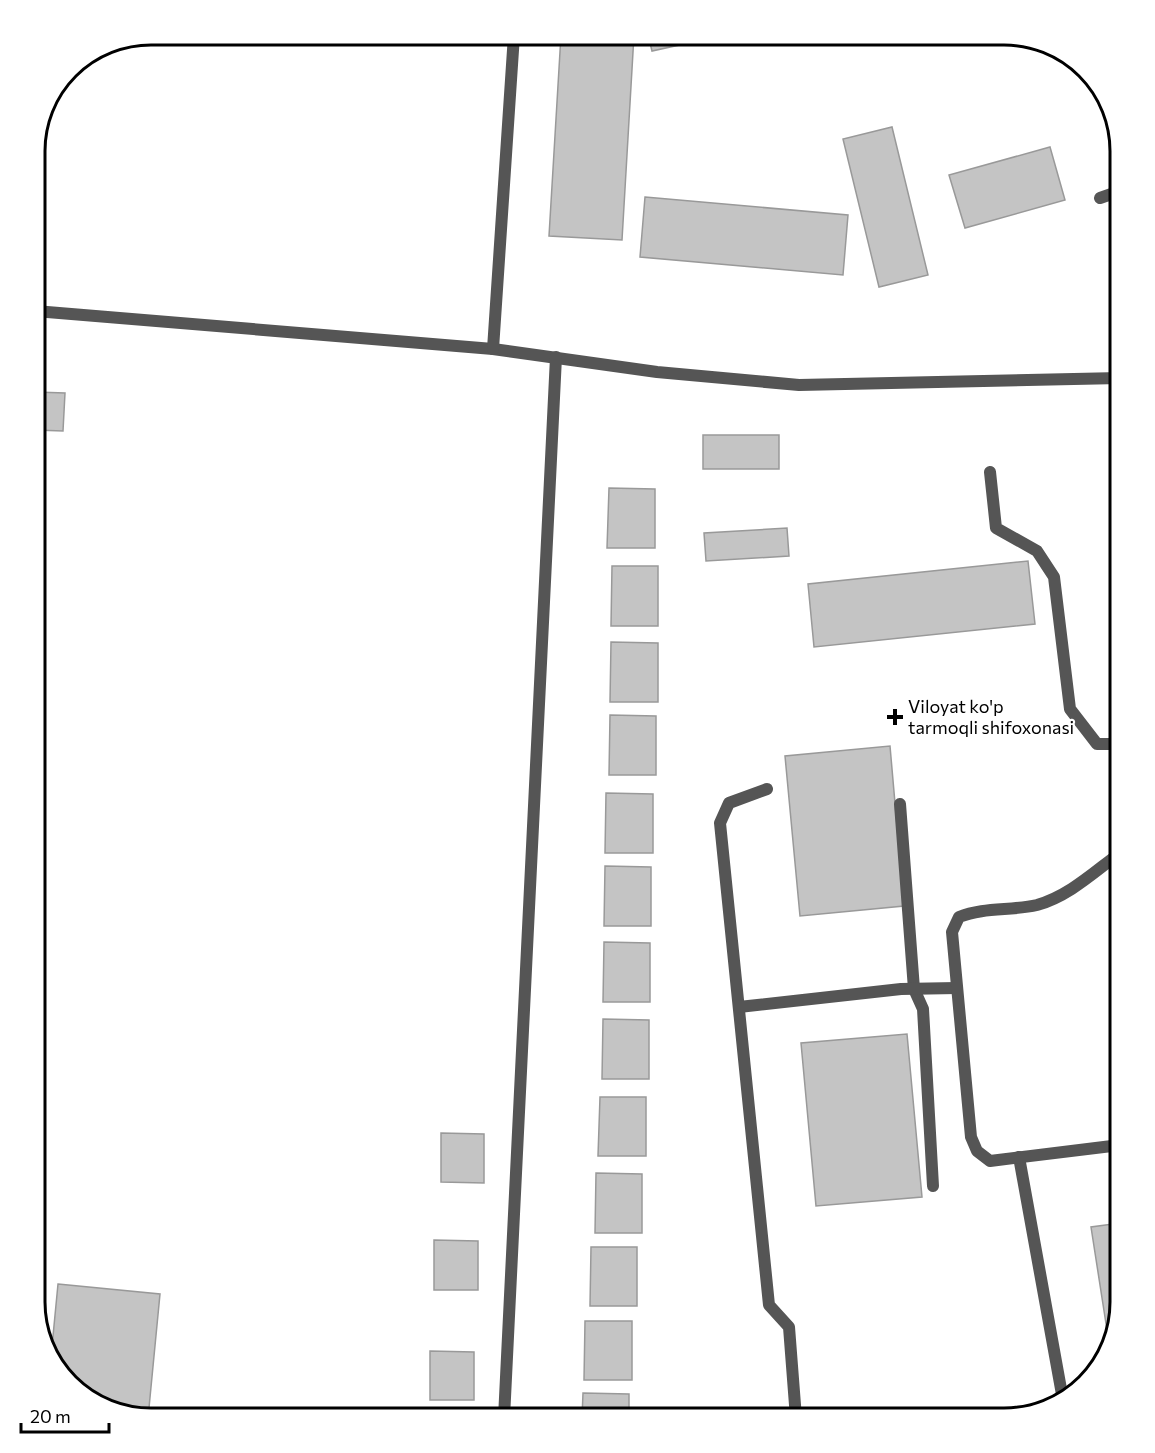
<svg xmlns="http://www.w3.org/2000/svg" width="1155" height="1453" font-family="Commissioner,sans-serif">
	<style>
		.building { fill: #c4c4c4; stroke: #999; stroke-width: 1.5 }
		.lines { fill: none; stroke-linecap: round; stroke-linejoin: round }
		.lane { stroke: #555; stroke-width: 12 }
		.street { stroke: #555; stroke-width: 12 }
		.poi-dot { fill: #000; stroke: #fff; stroke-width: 2 }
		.labels { text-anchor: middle; stroke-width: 4.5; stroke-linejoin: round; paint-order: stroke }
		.poi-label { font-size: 18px; fill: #000; stroke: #fff; text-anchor: start }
		.rim { fill: none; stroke: #000; stroke-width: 3 }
	</style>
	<rect width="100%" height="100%" fill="#fff"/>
	<g class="building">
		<path d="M561,35H634L622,240L549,236Z"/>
		<path d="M648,35H725L652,51Z"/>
		<path d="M993,35H1011L1019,37L995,43Z"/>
		<path d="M892,127L928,275L879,287L843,139Z"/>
		<path d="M1050,147L1065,200L965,228L949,175Z"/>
		<path d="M645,197L848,215L843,275L640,257Z"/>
		<path d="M35,392L65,393L63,431L35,430Z"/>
		<rect x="703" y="435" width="76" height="34"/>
		<path d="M609,488L655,489V548H607Z"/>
		<path d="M787,528L789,556L706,561L704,533Z"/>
		<path d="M1028,561L1035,624L814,647L808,584Z"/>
		<path d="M612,566H658V626H611Z"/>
		<path d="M611,642L658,643V702H610Z"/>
		<path d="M610,715L656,716V775H609Z"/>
		<path d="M890,746L904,906L800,916L785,756Z"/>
		<path d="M606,793L653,794V853H605Z"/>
		<path d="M605,866L651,867V926H604Z"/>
		<path d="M604,942L650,943V1002H603Z"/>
		<path d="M603,1019L649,1020V1079H602Z"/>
		<path d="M907,1034L922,1197L816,1206L801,1043Z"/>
		<path d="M600,1097H646V1156H598Z"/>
		<path d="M441,1133L484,1134V1183L441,1182Z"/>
		<path d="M596,1173L642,1174V1233H595Z"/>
		<path d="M1120,1223V1302L1109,1343L1091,1227Z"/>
		<path d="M434,1240L478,1241V1290H434Z"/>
		<path d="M591,1247H637V1306H590Z"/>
		<path d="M58,1284L160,1294L148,1418L93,1403L54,1367L51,1357Z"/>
		<path d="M585,1321H632V1380H584Z"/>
		<path d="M430,1351L474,1352V1400H430Z"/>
		<path d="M583,1393L629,1394V1418H582Z"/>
	</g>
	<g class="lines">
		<g class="lane">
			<path d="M767,789L729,803L720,823L769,1305L789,1327L796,1418"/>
			<path d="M900,804L914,989L923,1009L933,1186"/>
			<path d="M739,1007L901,989L957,988"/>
			<path d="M1019,1157L1063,1400"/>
		</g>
		<g class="street">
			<path d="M1100,198L1120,191"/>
			<path d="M35,311L493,349L657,372L799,385L1120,378"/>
			<path d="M493,349L514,35"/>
			<path d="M990,472L996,528L1037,551L1054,577L1070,709L1097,744H1120"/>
			<path d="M1120,853C1094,872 1069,896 1037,905C1011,911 984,907 959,917L952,932L971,1137L977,1151L990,1161L1120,1145"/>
			<path d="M504,1418L556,357"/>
		</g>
	</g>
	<path class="poi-dot" d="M892 708h6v6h6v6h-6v6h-6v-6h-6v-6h6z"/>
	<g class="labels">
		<g class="poi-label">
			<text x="908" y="713">Viloyat ko'p<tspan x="908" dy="21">tarmoqli shifoxonasi</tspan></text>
		</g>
	</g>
	<path d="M0 0H1155V1453H0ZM151 45H1004A106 106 0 0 1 1110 151V1302A106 106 0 0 1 1004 1408H151A106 106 0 0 1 45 1302V151A106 106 0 0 1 151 45Z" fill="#fff" fill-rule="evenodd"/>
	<path class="rim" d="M151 45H1004A106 106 0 0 1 1110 151V1302A106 106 0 0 1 1004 1408H151A106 106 0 0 1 45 1302V151A106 106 0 0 1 151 45Z"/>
	<path d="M21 1423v9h88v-9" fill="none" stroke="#000000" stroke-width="3"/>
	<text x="30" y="1423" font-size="18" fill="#000000" stroke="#ffffff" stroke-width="4.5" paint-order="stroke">20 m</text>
</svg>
